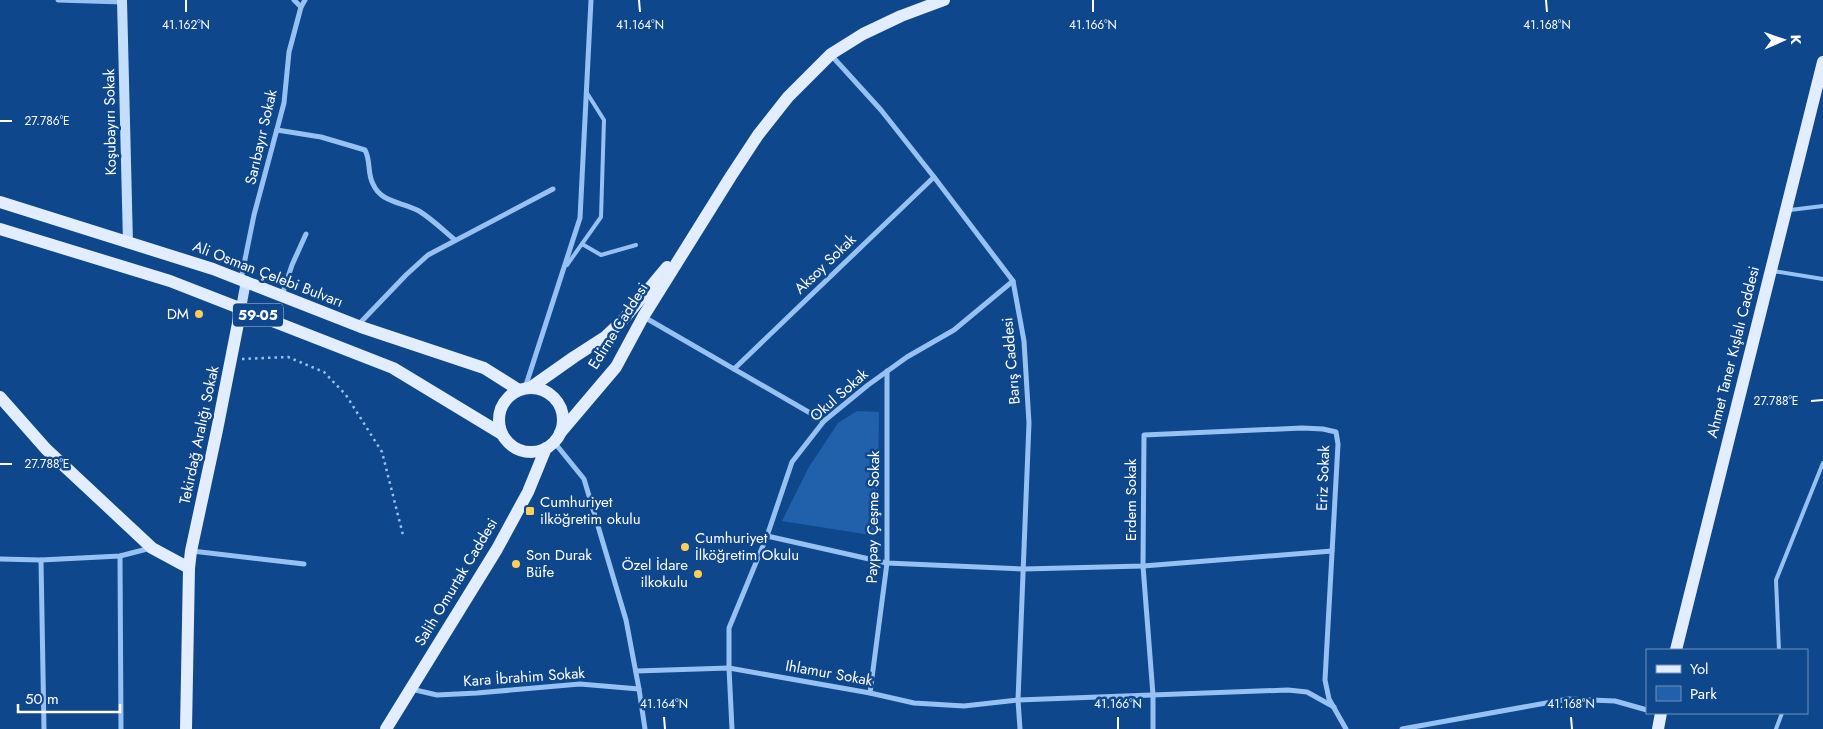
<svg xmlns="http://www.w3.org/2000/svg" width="1823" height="729" font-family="Jost,sans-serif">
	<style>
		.green { fill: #2161ac }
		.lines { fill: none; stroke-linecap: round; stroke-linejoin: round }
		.path { stroke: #96c1f2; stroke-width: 2.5; stroke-dasharray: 2.5 4; stroke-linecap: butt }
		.lane { stroke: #96c1f2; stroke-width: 4 }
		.street { stroke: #96c1f2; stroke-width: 5 }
		.secondary { stroke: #c5defd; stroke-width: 10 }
		.primary { stroke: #e2edff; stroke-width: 12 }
		.ticks { fill: none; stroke: #fff; stroke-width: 2 }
		.poi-dot { fill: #ffcd58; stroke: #0f478c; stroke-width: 2 }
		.labels { text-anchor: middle; stroke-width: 5; stroke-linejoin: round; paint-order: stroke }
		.shield { fill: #0f478c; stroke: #b7c8dc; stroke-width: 1 }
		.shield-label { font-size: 14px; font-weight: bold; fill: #fff }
		.street-label { font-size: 15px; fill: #fff; stroke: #0f478c }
		.poi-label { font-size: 15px; fill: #fff; stroke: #0f478c; text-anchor: start }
		.ticks-label { font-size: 12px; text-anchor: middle; fill: #fff; stroke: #0f478c; stroke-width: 5; stroke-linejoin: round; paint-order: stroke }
	</style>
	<rect width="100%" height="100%" fill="#0f478c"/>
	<path class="green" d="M857,411L879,412L877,536L782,521L809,467L838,423Z"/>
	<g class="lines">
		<path class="path" d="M242,359L288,357L324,372L346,395L382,452L403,535"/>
		<g class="lane">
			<path d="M1790,210L1823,206"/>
			<path d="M582,244L601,255L636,245"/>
			<path d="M567,265L601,217L604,120L587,93"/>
			<path d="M1773,271L1823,279"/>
			<path d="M1779,650L1776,580L1823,463"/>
			<path d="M1776,729L1782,713"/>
		</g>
		<g class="street">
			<path d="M58,0L123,2"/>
			<path d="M294,0L301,7"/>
			<path d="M831,55L881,110L934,177L1013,281L1024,341L1029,423L1018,700L1020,729"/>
			<path d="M277,130L321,137L365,150C371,161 367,173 373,184C381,203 403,202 419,211C432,219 443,230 455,240"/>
			<path d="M241,279L254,215L284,103L289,52L301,7L305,0"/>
			<path d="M282,295L292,265L306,234"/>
			<path d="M644,317L824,421"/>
			<path d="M359,324L406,275L428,255L553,189"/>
			<path d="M734,369L934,177"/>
			<path d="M525,388L580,218L591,0"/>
			<path d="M554,442L584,479L626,620L639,689L645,729"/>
			<path d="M767,536L887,563L1024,569L1143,566L1332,551"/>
			<path d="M192,551L304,564"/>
			<path d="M120,556L121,729"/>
			<path d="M0,559L41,560L120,556L151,548"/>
			<path d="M41,560L44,729"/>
			<path d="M636,671L729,668L870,693L914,703L964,706L1018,700L1288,690L1307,692L1334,707"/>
			<path d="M411,689L437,695L477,693L580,684L639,689"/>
			<path d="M870,693L887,563V371"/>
			<path d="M732,729L729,668V628L767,536L792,462L824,421L868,385L907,357L954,330L1013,281"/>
			<path d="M1153,729V695L1143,566L1144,435L1302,428L1323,429L1336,432L1338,444L1325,680L1329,699L1346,729"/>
			<path d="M1402,729L1568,699L1615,701L1647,710"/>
		</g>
		<g class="secondary">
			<path d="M122,0L128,243"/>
			<path d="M241,308L246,281"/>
		</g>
		<g class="primary">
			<path d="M0,202L213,269L361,327L484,368L519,390"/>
			<path d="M0,229L170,281L393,368L502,434"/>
			<path d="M530,388L574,357L605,337L623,320L667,267"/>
			<circle cx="531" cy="420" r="32"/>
			<path d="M0,397L46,449L152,548L189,568L186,729"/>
			<path d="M560,433L616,367L643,317L731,176L758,135L788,97L831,54L863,34L901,16L944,0"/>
			<path d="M189,568L191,551L217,430L241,308"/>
			<path d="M1676,650L1823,62"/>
			<path d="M386,729L497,549L528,492L546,448"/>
			<path d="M1658,729L1661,713"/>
		</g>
	</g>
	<path class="ticks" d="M186,0V12M639,0L640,12M1093,0V12M1546,0L1547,12M0,121H12M1811,401L1823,400M0,464H12M664,717L665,729M1118,717V729M1571,717L1572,729"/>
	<g class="poi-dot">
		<circle cx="199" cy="314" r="5"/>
		<rect x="525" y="506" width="10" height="10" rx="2.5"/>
		<circle cx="685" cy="547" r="5"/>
		<circle cx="516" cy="564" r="5"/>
		<circle cx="698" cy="574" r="5"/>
	</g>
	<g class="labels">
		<rect class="shield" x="233" y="303.5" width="50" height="23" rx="4"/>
		<g class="shield-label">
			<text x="258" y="320">59-05</text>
		</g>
		<g class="street-label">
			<text transform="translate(110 122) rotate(-91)" y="5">Koşubayırı Sokak</text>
			<text transform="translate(261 137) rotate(-77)" y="5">Sarıbayır Sokak</text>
			<text transform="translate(825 264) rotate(-44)" y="5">Aksoy Sokak</text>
			<text transform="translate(268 274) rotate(21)" y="5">Ali Osman Çelebi Bulvarı</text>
			<text transform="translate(618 326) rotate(-58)" y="5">Edirne Caddesi</text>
			<text transform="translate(1733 352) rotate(-76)" y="5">Ahmet Taner Kışlalı Caddesi</text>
			<text transform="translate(1011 361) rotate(-95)" y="5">Barış Caddesi</text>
			<text transform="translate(839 395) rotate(-41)" y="5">Okul Sokak</text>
			<text transform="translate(199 435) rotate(-78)" y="5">Tekirdağ Aralığı Sokak</text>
			<text transform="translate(1323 478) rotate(-88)" y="5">Eriz Sokak</text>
			<text transform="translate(1131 500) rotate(-90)" y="5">Erdem Sokak</text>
			<text transform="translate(873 517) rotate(-89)" y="5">Paypay Çeşme Sokak</text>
			<text transform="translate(456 582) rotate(-59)" y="5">Salih Omurtak Caddesi</text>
			<text transform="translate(829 673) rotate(10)" y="5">Ihlamur Sokak</text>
			<text transform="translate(524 677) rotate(-4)" y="5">Kara İbrahim Sokak</text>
		</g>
		<g class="poi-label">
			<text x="189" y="319" text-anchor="end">DM</text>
			<text x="540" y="507">Cumhuriyet<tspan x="540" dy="17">ilköğretim okulu</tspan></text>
			<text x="695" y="543">Cumhuriyet<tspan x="695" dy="17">İlköğretim Okulu</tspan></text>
			<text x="526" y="560">Son Durak<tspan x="526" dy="17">Büfe</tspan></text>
			<text x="688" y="570" text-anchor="end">Özel İdare<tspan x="688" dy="17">ilkokulu</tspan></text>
		</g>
	</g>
	<g class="ticks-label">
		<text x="186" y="29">41.162°N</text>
		<text x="640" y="29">41.164°N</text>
		<text x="1093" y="29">41.166°N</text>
		<text x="1547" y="29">41.168°N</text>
		<text x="47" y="125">27.786°E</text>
		<text x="1776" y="405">27.788°E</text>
		<text x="47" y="468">27.788°E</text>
		<text x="664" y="708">41.164°N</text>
		<text x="1118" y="708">41.166°N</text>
		<text x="1571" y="708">41.168°N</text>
	</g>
	<rect x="1646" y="649" width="162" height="65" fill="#0f478c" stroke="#6f91ba"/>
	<rect x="1656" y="665" width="25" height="8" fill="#e2edff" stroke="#6f91ba"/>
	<text x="1690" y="674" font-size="15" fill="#ffffff">Yol</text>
	<rect x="1656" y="686" width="25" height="15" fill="#2161ac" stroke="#6f91ba"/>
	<text x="1690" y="699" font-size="15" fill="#ffffff">Park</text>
	<g transform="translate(1783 40) rotate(88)" stroke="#0f478c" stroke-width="4" paint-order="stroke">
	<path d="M0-4L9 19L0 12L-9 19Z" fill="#ffffff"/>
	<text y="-8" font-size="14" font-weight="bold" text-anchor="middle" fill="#ffffff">K</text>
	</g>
	<path d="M18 704v8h102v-8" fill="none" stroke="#ffffff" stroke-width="2.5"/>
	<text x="25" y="704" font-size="15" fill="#ffffff" stroke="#0f478c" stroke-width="4" paint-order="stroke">50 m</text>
</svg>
